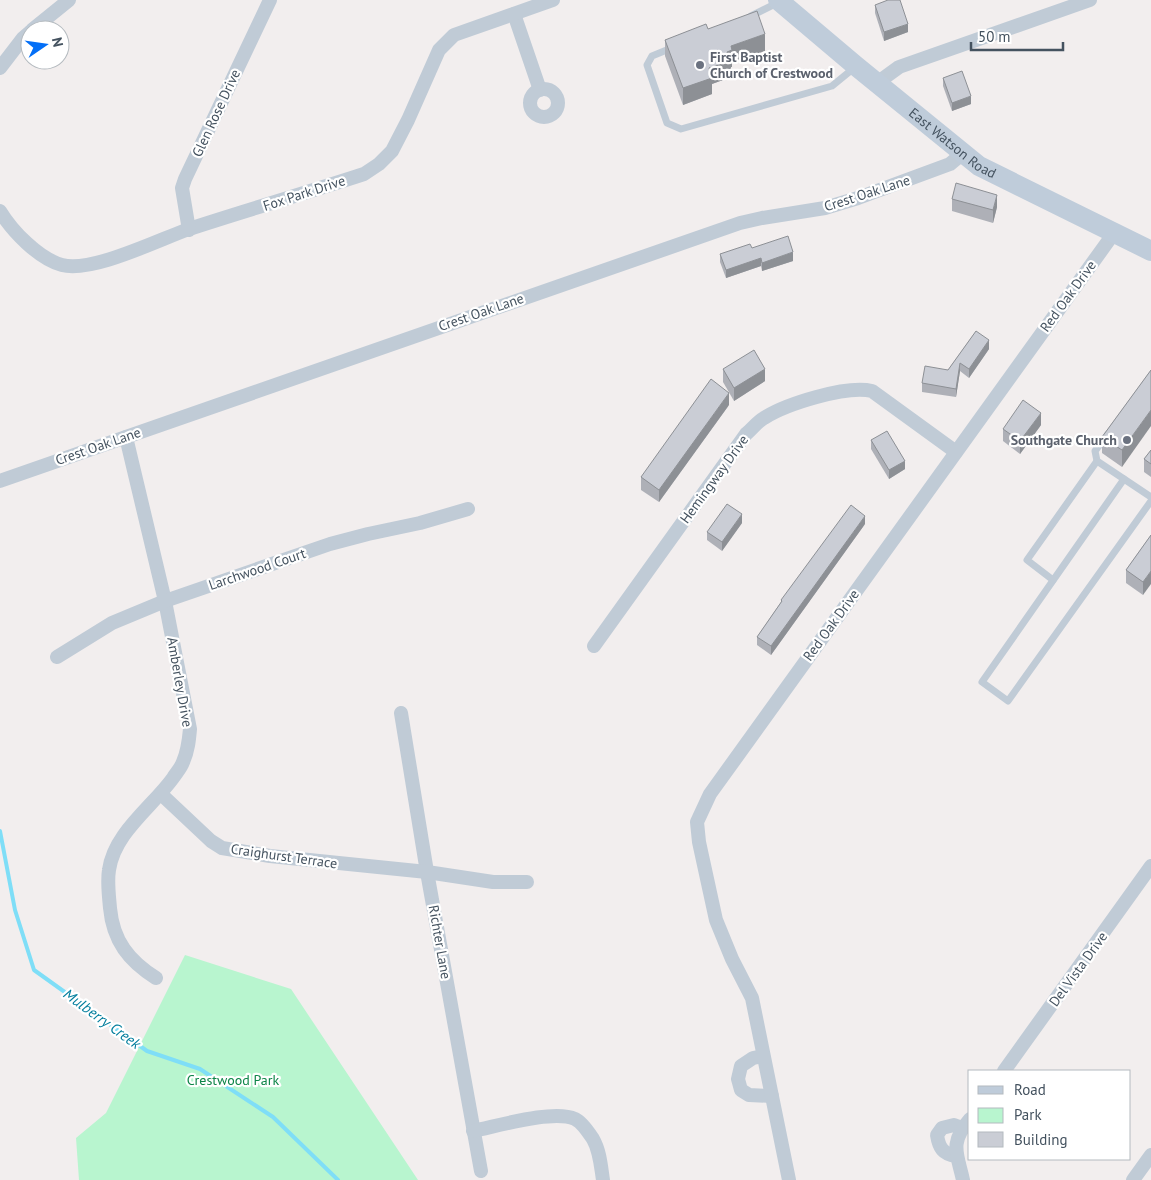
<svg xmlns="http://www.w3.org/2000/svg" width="1151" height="1180" font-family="'PT Sans',sans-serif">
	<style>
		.green { fill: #b8f5cf }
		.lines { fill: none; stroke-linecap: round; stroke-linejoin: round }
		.stream { stroke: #7fdef7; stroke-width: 4 }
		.lane { stroke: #c0cbd6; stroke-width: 7 }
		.street { stroke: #c0cbd6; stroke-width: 14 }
		.secondary { stroke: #bfccda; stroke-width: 20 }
		.wall { fill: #aeb0b7 }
		.shaded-wall { fill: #8d9095 }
		.building { fill: #cacdd5; stroke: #8d9095 }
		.worship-dot { fill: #6b7280; stroke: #fff; stroke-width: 2 }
		.labels { text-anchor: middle; stroke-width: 4.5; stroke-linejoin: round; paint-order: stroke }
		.worship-label { font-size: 14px; font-weight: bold; fill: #5b616d; stroke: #fff; text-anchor: start }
		.street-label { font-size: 14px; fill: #44525f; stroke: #fff }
		.park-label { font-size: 14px; fill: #0c8447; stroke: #fff }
		.water-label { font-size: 15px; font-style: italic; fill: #037e9d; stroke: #fff }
	</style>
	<rect width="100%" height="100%" fill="#f2eeee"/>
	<path class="green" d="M185,955L291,989L418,1180H79L76,1138L106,1113Z"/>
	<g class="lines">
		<path class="stream" d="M0,831L15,910L34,970L147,1051L200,1069L273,1117L338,1180"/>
		<g class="lane">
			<path d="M751,16L777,3"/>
			<path d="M674,47L652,56L647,65L667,123L681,129L832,86L854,68"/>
			<path d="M1108,434L1095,451L1097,461L1151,497"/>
			<path d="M1124,479L982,682L1008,701L1151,501"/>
			<path d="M1053,580L1027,560L1097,461"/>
		</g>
		<g class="street">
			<path d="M514,14L540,90"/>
			<path d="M32,30L69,0"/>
			<path d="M0,68L23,38L30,32"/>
			<path d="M877,83L899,67L1090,0"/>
			<circle cx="544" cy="103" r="14"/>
			<path d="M0,211C12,231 39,259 62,265C92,273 158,240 189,229C247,210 306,193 364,174L379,164L392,151L408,120L439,50L454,35L553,0"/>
			<path d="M189,230L182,188L185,179L270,0"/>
			<path d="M126,437L165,601L190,729C189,740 188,751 183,762C181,768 176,773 173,778C152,807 114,833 109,870C107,882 109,896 110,908C113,941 129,961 156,978"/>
			<path d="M0,481L740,223L762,218L825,208L858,198L950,164L962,154"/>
			<path d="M594,646L746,434C752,429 757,422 764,418C786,404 846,385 872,391L956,452"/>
			<path d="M57,657L112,623L165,601L330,544L368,534L420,523L468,509"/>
			<path d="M401,713L427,872L481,1171"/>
			<path d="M161,794L211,841L222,848L270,856L427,872L493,882H527"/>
			<path d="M763,1056L753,1058L741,1066L738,1079L741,1090L749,1095L772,1096"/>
			<path d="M1004,1071L1151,866"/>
			<path d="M473,1131C498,1126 554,1109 575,1119C582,1122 589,1133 593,1139C600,1151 601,1167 603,1180"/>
			<path d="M956,1156C943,1154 939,1148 937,1135L942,1128L954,1125L962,1128"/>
			<path d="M789,1180L752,998L732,959L716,920L699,842L697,822L710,794L1114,233"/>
			<path d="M963,1180C957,1153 949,1143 970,1119"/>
			<path d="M1133,1180L1151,1155"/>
		</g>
		<path class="secondary" id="s1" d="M778,0L856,66L979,166L1151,251"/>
	</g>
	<g class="wall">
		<path d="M875,5L908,32L884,41L875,13Z"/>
		<path d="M708,29L765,51L732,62V67H731V77L712,84V94L683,105L665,56V40Z"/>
		<path d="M943,78L971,104L952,111L943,86Z"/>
		<path d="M952,199L997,207L993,223L952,211Z"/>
		<path d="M752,248L793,261L762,271L761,266L726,278L720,262V254Z"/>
		<path d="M976,331L989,349L969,378L960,371L956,397L922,392V383L948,370Z"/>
		<path d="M723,369L765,381L734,401L723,382Z"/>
		<path d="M1151,370L1122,467L1102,453V437Z"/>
		<path d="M729,405L659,502L641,490V477Z"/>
		<path d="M1041,425L1020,454L1003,441V429Z"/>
		<path d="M871,440L905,469L889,479L871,449Z"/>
		<path d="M1151,450V477L1144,472V459Z"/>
		<path d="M742,523L722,551L707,540V532Z"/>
		<path d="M865,524L771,655L757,645V637L781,602V600Z"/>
		<path d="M1151,535L1143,595L1126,583V570Z"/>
	</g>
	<g class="shaded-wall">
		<path d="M908,24V32L884,41V32Z"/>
		<path d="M765,34V51L732,62V67H731V77L712,84V94L683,105V88L727,52L731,46Z"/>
		<path d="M971,96V104L952,111V103Z"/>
		<path d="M997,195V207L993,223V210Z"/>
		<path d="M793,252V261L762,271V263Z"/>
		<path d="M761,258V266L726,278V270Z"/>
		<path d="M989,340V349L969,378V369Z"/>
		<path d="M960,363V371L956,397V389Z"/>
		<path d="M765,369V381L734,401V388Z"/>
		<path d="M729,393V405L659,502V490Z"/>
		<path d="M1151,410V426L1122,467V450Z"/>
		<path d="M1041,413V425L1020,454V441Z"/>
		<path d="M905,461V469L889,479V470Z"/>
		<path d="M742,514V523L722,551V542Z"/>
		<path d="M865,516V524L771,655V646Z"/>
		<path d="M1151,571V584L1143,595V582Z"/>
	</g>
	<g class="building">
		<path d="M888,0H900L908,24L884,32L875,5Z"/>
		<path d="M757,11L765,34L731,46L732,50L727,52L731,61L709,68L712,78L683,88L665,40L706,24L708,29Z"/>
		<path d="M962,71L971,96L952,103L943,78Z"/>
		<path d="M956,183L997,195L993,210L952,199Z"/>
		<path d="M788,236L793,252L762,263L761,258L726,270L720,254L750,244L752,248Z"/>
		<path d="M976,331L989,340L969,369L960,363L956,389L922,383L925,366L948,370Z"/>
		<path d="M754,350L765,369L734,388L723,369Z"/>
		<path d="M1151,370V410L1122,450L1102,437Z"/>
		<path d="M711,379L729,393L659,490L641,477Z"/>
		<path d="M1023,400L1041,413L1020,441L1003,429Z"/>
		<path d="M887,431L905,461L889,470L871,440Z"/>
		<path d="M1151,450V464L1144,459Z"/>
		<path d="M727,504L742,514L722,542L707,532Z"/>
		<path d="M851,505L865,516L771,646L757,637L782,601L781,600Z"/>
		<path d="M1151,535V571L1143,582L1126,570Z"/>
	</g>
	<g class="worship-dot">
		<circle cx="700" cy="65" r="5"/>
		<circle cx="1127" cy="440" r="5"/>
	</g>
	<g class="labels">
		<g class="worship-label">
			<text x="710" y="62">First Baptist<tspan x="710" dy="16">Church of Crestwood</tspan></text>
			<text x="1117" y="445" text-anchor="end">Southgate Church</text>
		</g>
		<g class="street-label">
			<text transform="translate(216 113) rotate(-65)" y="5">Glen Rose Drive</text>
			<text dy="5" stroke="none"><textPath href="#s1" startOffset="226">East Watson Road</textPath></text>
			<text transform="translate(304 193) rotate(-18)" y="5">Fox Park Drive</text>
			<text transform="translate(867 193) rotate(-18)" y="5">Crest Oak Lane</text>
			<text transform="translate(1068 296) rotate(-54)" y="5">Red Oak Drive</text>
			<text transform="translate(481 312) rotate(-19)" y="5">Crest Oak Lane</text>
			<text transform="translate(98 446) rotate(-19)" y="5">Crest Oak Lane</text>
			<text transform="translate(714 479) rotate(-54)" y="5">Hemingway Drive</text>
			<text transform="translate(257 569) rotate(-19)" y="5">Larchwood Court</text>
			<text transform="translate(831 625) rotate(-54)" y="5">Red Oak Drive</text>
			<text transform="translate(180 682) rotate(80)" y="5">Amberley Drive</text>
			<text transform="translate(284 856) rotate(8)" y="5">Craighurst Terrace</text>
			<text transform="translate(440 942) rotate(80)" y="5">Richter Lane</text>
			<text transform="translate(1078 969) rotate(-54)" y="5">Del Vista Drive</text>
		</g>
		<g class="park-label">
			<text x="233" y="1085">Crestwood Park</text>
		</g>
		<g class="water-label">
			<text transform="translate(102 1019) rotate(36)" y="5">Mulberry Creek</text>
		</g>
	</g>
	<rect x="968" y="1070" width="162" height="90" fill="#ffffff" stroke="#b4babf"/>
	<rect x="978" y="1086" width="25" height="8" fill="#bfccda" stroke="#b4babf"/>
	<text x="1014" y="1095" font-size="15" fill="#44525f">Road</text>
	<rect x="978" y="1108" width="25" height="15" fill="#b8f5cf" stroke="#b4babf"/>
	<text x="1014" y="1120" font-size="15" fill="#44525f">Park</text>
	<rect x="978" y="1132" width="25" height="15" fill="#cacdd5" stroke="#b4babf"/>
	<text x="1014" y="1145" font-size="15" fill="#44525f">Building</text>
	<g transform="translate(45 45) rotate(77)"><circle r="24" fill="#ffffff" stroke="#b4babf"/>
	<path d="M0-4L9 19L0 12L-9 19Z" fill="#036ff7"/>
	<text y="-8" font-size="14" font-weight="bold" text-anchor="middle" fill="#44525f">N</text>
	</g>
	<path d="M971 42v8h92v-8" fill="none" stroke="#44525f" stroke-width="2.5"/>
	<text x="978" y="42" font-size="15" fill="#44525f" stroke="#ffffff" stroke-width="4" paint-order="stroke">50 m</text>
</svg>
